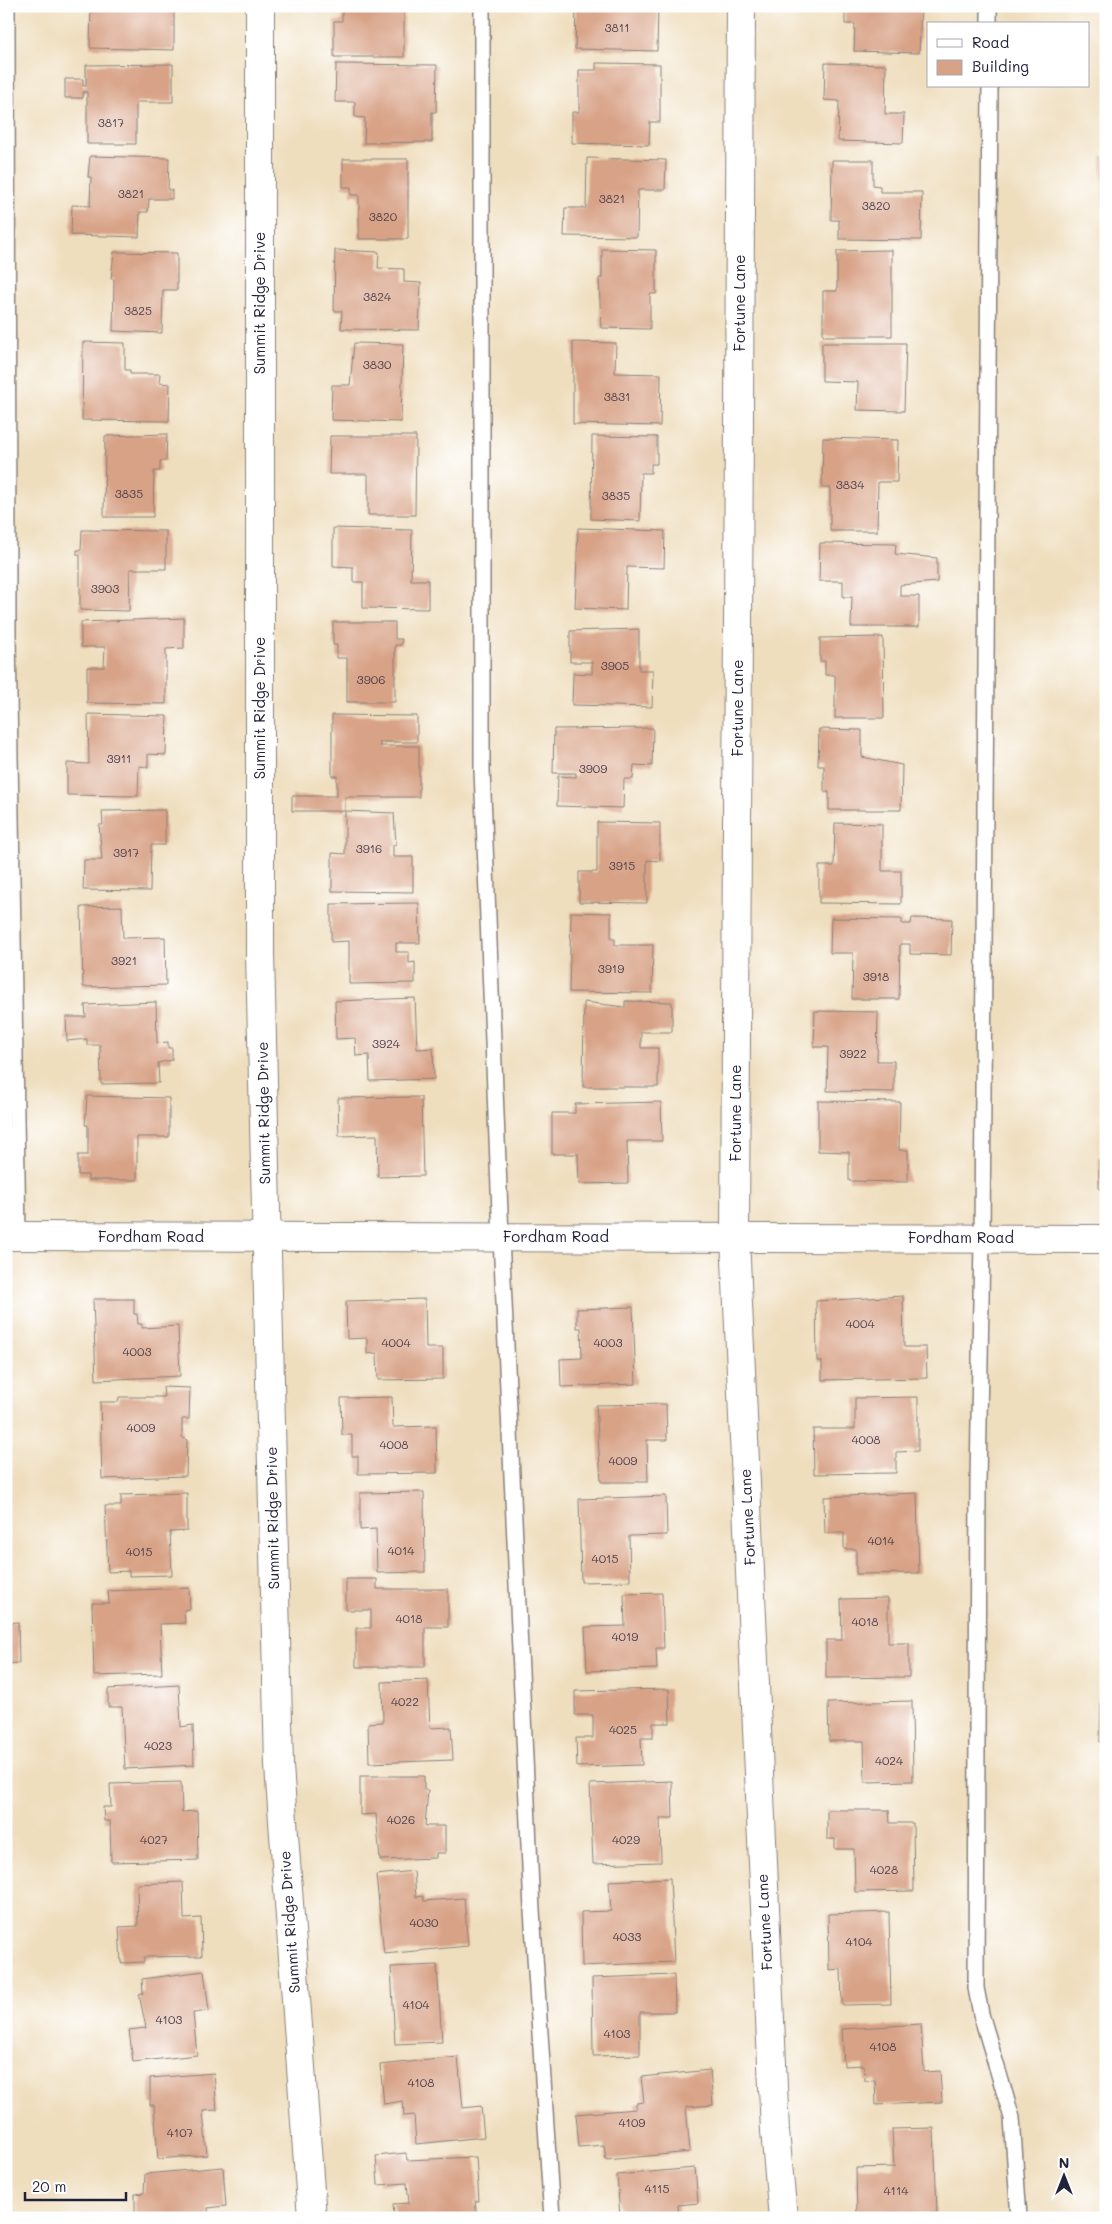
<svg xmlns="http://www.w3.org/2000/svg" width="1112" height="2224" font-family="Mali,sans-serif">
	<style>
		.building { fill: #d8a286 }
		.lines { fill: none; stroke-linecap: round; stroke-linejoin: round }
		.service-casing { stroke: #88807c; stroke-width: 18 }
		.minor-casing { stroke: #88807c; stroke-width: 30 }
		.service { stroke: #fff; stroke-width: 15 }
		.minor { stroke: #fff; stroke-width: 28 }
		.labels { text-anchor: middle; stroke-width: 4.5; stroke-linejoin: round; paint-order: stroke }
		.number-label { font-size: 12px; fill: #50424e }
		.street-label { font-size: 15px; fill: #22223b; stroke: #fff }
	</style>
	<rect width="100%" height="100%" fill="#fff"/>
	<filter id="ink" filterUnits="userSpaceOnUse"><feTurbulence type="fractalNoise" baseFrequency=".02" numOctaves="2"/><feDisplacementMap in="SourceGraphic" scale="10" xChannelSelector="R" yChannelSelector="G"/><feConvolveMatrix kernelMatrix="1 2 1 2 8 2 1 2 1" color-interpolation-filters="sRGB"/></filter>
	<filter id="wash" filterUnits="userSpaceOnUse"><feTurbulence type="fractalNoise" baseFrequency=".0096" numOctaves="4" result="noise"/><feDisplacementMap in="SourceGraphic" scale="20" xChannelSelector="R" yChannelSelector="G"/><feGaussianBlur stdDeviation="1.12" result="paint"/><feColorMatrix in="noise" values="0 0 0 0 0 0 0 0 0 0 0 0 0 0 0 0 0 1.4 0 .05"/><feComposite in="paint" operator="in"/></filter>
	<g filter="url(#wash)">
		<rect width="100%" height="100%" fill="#efdebe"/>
		<g id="blocks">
			<g class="building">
				<path d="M91,6H156V11H174V50L90,48Z"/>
				<path d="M342,6H404V57H334V21H342Z"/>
				<path d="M576,6H658L657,51L575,49Z"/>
				<path d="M825,6H937V9L921,8L919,53L854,51L855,24H845V9L825,8Z"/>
				<path d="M596,63L660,64V122H650L649,145L572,143V112H579V70H596Z"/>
				<path d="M825,63L886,65L885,114H904L903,143L838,141L839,101L824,100Z"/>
				<path d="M173,64V102H136V144H87V92H83V98H65V79H83V86H86V65Z"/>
				<path d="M336,64L437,65L436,112H432V142L364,143L365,118L355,117V102H335Z"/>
				<path d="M90,156L169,158L168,190H172V199H149L148,212H140L139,237L71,235L72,205L90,206L91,177H88Z"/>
				<path d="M1101,156H1106V206L1103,207Z"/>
				<path d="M587,158L666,160L665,190H638L637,237L564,236L565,208H586Z"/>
				<path d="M343,159H408V239H359V195H351V187H343Z"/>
				<path d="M832,160H873V185L880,186V192H922L921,240L839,239V220H831Z"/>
				<path d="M602,249L656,250V294H650V329L601,328L599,278H602Z"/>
				<path d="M335,250L379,252L378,268L404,269V282L421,283L419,330L341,329L342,311H334Z"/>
				<path d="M892,250V336H823V291H837V251Z"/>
				<path d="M114,252L177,253V290H163L162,333L113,331L114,279H111Z"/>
				<path d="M83,342L125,343V370H130V374H160L159,383L170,384L169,421L82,420Z"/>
				<path d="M573,342L616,343L615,373L661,374L660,426L573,424Z"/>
				<path d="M354,343L403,344L401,422L331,420L332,385H350Z"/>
				<path d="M822,343H906L904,411L857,410L858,382L822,381Z"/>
				<path d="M167,434L166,461H160V471H154L153,517H104L105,436Z"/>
				<path d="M330,436H416L415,515H368V474H329Z"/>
				<path d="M592,436L657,437V464H651V473H641L640,521L591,519Z"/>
				<path d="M823,438L898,440L897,482H878L877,531H830V488H822Z"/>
				<path d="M333,528L412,530L411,580H428V609L363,608V582H353V567L333,566Z"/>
				<path d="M578,528L665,531L664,568L627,567L626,610L575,608Z"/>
				<path d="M82,530L166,531V569H130L129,611L80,610V555H77V550H81Z"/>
				<path d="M820,543L896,544L895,554L937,558V582L900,585V596H919V627H851L852,597H843V581H819Z"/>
				<path d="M184,618V648L166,649V704L87,703V667H104L105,647H81V622Z"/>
				<path d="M333,622H395V639H402L401,645H395V702H347V658H337V645H333Z"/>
				<path d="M639,629V670H653L652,707L572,705L573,673L592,674V662H570V631Z"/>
				<path d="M883,637L884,718H835V675H825V661H820V638Z"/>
				<path d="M88,714L167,716L166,755L148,754V767L139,766L138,796L67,795V763L89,764Z"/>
				<path d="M332,715L417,716V742H380V746H419V797H345V811H292V796H337V776H332Z"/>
				<path d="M653,728L652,766L634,765L633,779H624L623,808L557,806L558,776L576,777V773H553L554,729Z"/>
				<path d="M819,729L862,730V757L902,765L901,810H829V792H824V766H818Z"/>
				<path d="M165,810V845H151L150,891L83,890L84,860H102L99,825H103L102,811Z"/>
				<path d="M345,811L394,813L396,845H393V857H413V892L332,891V853L345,854Z"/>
				<path d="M597,822L660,823V861L647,860V903L579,902V872H597Z"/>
				<path d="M835,823L882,824V871H901V904L819,903V866H834Z"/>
				<path d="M419,903L420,943H396V952H409V963L415,962V983L349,984V941L331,942V904Z"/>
				<path d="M122,906L123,938L165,937L166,985L83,987L81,907Z"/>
				<path d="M571,912L611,913V939H615V945H653L652,993L569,992Z"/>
				<path d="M831,918L902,919V924H911L912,918L952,919L951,955L910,954V944H900L899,999H852L853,953H830Z"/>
				<path d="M415,998L417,1049L433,1048L434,1079L370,1081L369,1055L356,1056L355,1038L336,1039L335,1001Z"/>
				<path d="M625,1001L672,1002V1032H641V1048H658V1087H583L584,1002L625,1007Z"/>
				<path d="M156,1002L157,1043L168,1042V1048H172V1060L158,1063L159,1083L101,1084L100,1045H87V1039L67,1041L66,1017H86L85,1005Z"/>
				<path d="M815,1011L878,1012L877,1061H894V1092L827,1091L828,1047H814Z"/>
				<path d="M87,1096L169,1098V1137H137V1180H88V1175H78V1155H88V1125H85Z"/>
				<path d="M421,1097L423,1176L378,1177L377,1135L339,1136L338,1098Z"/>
				<path d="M818,1101L900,1102L899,1150H908V1182L849,1181V1152L818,1151Z"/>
				<path d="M661,1102L662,1141H627L628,1183L579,1184L578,1154H552V1113H575V1104Z"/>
				<path d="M1106,1158V1189H1099V1159Z"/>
				<path d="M903,1296L904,1347H926L927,1378L822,1380V1361H817L816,1301Z"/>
				<path d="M93,1299H134V1314H137L138,1324H142V1328L178,1326L180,1376L96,1380Z"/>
				<path d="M425,1299L426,1348H443V1379L378,1380L377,1353L367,1354V1338L347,1339L346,1301Z"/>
				<path d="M633,1307L636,1384L561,1387L560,1359L582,1358L581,1328H577V1309Z"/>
				<path d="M163,1387L190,1388L189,1419H182V1437L187,1440L186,1476L102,1479L100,1402H118L119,1397H164Z"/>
				<path d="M392,1397L393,1427L436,1426L437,1473L358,1474V1456H352V1435H342L341,1398Z"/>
				<path d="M918,1397V1451L896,1452V1473L814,1474L813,1429H855V1398Z"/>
				<path d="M666,1404L667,1440H647L648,1482H601L596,1405Z"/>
				<path d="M424,1492L425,1572L377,1573L376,1529L360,1530V1493Z"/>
				<path d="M187,1493V1531L170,1532L172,1575L129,1576V1571L108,1572L105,1506H121V1495Z"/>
				<path d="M917,1493L919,1573L856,1574V1549H844V1533H825L824,1497Z"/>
				<path d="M666,1496L667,1535L629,1536L630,1581L581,1582L579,1499Z"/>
				<path d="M346,1579H377V1589H448V1627H425V1667H356V1628H371V1610H346Z"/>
				<path d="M189,1588L190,1609L184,1610L185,1623L160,1624L162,1674L94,1676L92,1603H109L108,1591Z"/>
				<path d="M662,1593L664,1648H656L657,1669L587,1671L585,1627L625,1626L624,1594Z"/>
				<path d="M888,1598V1643H909V1677L826,1678V1640H842L841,1599Z"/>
				<path d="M18,1622L19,1663L6,1664V1623Z"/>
				<path d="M1102,1662H1106V1742H1100Z"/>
				<path d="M428,1680L430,1728L451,1727L453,1760L369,1763L368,1723L383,1722L382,1682Z"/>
				<path d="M179,1685L181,1727L193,1725L194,1765L125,1769L122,1707H108V1689Z"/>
				<path d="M669,1689L670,1723H653V1738H641L642,1765L577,1767L576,1738H593V1715H575V1691Z"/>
				<path d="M912,1701L913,1781L865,1782L864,1741H829L828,1703Z"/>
				<path d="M360,1776H424V1790H428L425,1826H445V1853H436V1858L380,1860L376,1814L360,1815Z"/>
				<path d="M672,1781L673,1818H660L661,1862L593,1864L590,1784Z"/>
				<path d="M181,1782L182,1812L197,1811L198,1860L111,1862L110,1821H104L103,1807H111L110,1784Z"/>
				<path d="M827,1810H889L890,1823H913L914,1891L855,1892L854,1849H835V1839H827Z"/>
				<path d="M414,1871L416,1897L423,1896L424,1901L464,1898L468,1946L384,1954L376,1875Z"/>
				<path d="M670,1878L674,1962L582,1966L581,1912L611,1911L609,1881Z"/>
				<path d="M183,1882L184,1919L201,1918L202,1956L144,1957V1962L121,1963L119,1927L138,1926L137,1884Z"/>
				<path d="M889,1912L891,2004L842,2005L841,1969L829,1970L828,1914Z"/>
				<path d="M437,1965L442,2042L395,2044L391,1967Z"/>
				<path d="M204,1971L209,2011L193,2013L197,2055L133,2062L129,2030L146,2028L139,1994L143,1993L142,1979Z"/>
				<path d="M674,1975L675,2012H640V2055L593,2056L592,1978Z"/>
				<path d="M921,2024L924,2072L940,2071L942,2102L876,2105L875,2080L865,2081L864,2065L844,2066L842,2029Z"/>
				<path d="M458,2057L463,2108L481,2106L484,2137L416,2144L414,2115L404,2116L403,2101L384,2104L380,2065Z"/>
				<path d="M710,2070L713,2105L686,2107L690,2152L606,2160L604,2145L579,2147L576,2114L636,2109V2103L644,2102L641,2077Z"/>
				<path d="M214,2073L217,2110L203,2111L207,2155L158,2159L154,2105H150V2078Z"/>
				<path d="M934,2128L937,2213L857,2217L856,2168L894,2167L892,2129Z"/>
				<path d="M406,2153L407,2160L476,2157L479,2201H475L477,2218H394L393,2204L409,2203L407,2183L378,2185L376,2156Z"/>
				<path d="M223,2167L226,2206L208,2208L209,2218H135V2194L144,2193L145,2174Z"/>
				<path d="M695,2168L698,2203L678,2205L679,2218H620L617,2175Z"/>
			</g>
		</g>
	</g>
	<g filter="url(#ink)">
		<use href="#blocks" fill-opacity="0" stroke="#88807c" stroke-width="1"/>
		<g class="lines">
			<g class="service-casing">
				<g id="service">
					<path d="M7,6L8,637L18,1236"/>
					<path d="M482,6V770L501,1237L532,1910L552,2218"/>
					<path d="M989,6V24"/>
					<path d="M990,86L982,1239L978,1483L976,1988L981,2014L1012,2118L1019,2218"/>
				</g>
			</g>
			<g class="minor-casing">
				<g id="minor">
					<path d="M260,6V953L279,1766L312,2218"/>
					<path d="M741,6L735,1237L775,2131L783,2218"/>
					<path d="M6,1236L1106,1239"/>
				</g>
			</g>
			<use href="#service" class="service"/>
			<use href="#minor" class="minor"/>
		</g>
	</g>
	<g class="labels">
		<g class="number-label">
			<text x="617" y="32">3811</text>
			<text x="111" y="127">3817</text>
			<text x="131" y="198">3821</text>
			<text x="612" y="203">3821</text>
			<text x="876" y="210">3820</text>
			<text x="383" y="221">3820</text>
			<text x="377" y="301">3824</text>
			<text x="138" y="315">3825</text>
			<text x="377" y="369">3830</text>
			<text x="617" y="401">3831</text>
			<text x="850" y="489">3834</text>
			<text x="129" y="498">3835</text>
			<text x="616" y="500">3835</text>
			<text x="105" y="593">3903</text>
			<text x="615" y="670">3905</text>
			<text x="371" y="684">3906</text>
			<text x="119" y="763">3911</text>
			<text x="593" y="773">3909</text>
			<text x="369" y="853">3916</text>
			<text x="126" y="857">3917</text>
			<text x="622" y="870">3915</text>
			<text x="124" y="965">3921</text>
			<text x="611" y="973">3919</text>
			<text x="876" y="981">3918</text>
			<text x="386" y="1048">3924</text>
			<text x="853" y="1058">3922</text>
			<text x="860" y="1328">4004</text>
			<text x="396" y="1347">4004</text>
			<text x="608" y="1347">4003</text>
			<text x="137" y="1356">4003</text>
			<text x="141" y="1432">4009</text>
			<text x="866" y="1444">4008</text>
			<text x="394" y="1449">4008</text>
			<text x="623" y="1465">4009</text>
			<text x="881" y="1545">4014</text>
			<text x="401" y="1555">4014</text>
			<text x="139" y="1556">4015</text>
			<text x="605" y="1563">4015</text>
			<text x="409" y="1623">4018</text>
			<text x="865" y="1626">4018</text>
			<text x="625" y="1641">4019</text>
			<text x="405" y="1706">4022</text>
			<text x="623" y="1734">4025</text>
			<text x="158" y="1750">4023</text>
			<text x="889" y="1765">4024</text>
			<text x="401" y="1824">4026</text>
			<text x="154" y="1844">4027</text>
			<text x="626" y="1844">4029</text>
			<text x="884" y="1874">4028</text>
			<text x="424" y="1927">4030</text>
			<text x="627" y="1941">4033</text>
			<text x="859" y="1946">4104</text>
			<text x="416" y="2009">4104</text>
			<text x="169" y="2024">4103</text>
			<text x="617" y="2038">4103</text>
			<text x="883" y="2051">4108</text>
			<text x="421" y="2087">4108</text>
			<text x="632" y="2127">4109</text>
			<text x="180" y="2137">4107</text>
			<text x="657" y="2193">4115</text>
			<text x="896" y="2195">4114</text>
		</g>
		<g class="street-label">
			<text transform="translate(260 303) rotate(-90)" y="5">Summit Ridge Drive</text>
			<text transform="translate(740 303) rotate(-90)" y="5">Fortune Lane</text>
			<text transform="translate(260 708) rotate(-90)" y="5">Summit Ridge Drive</text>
			<text transform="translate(738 708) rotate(-90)" y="5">Fortune Lane</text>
			<text transform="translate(264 1113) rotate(-91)" y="5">Summit Ridge Drive</text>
			<text transform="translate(736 1113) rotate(-90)" y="5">Fortune Lane</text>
			<text x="151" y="1242">Fordham Road</text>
			<text x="556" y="1242">Fordham Road</text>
			<text x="961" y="1243">Fordham Road</text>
			<text transform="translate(748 1517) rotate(-93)" y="5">Fortune Lane</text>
			<text transform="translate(273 1518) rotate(-91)" y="5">Summit Ridge Drive</text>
			<text transform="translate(290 1922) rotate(-94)" y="5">Summit Ridge Drive</text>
			<text transform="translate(765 1922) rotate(-93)" y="5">Fortune Lane</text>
		</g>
	</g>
	<rect width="1112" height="2224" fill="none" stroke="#fff" stroke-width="25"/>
	<rect x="927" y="22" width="162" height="65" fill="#ffffff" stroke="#a7a7b1"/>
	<rect x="937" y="39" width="25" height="8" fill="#ffffff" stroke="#a7a7b1"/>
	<text x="972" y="48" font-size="15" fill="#22223b">Road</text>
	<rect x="937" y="60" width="25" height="15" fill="#d8a286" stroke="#a7a7b1"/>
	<text x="972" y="72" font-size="15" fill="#22223b">Building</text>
	<g transform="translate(1064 2176)" stroke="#ffffff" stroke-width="4" paint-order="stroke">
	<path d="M0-4L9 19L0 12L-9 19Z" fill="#22223b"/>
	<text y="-8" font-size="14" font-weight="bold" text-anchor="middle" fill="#22223b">N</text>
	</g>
	<path d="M25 2192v8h101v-8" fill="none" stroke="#22223b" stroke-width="2.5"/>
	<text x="32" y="2192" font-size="15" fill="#22223b" stroke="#ffffff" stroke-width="4" paint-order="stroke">20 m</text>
</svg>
